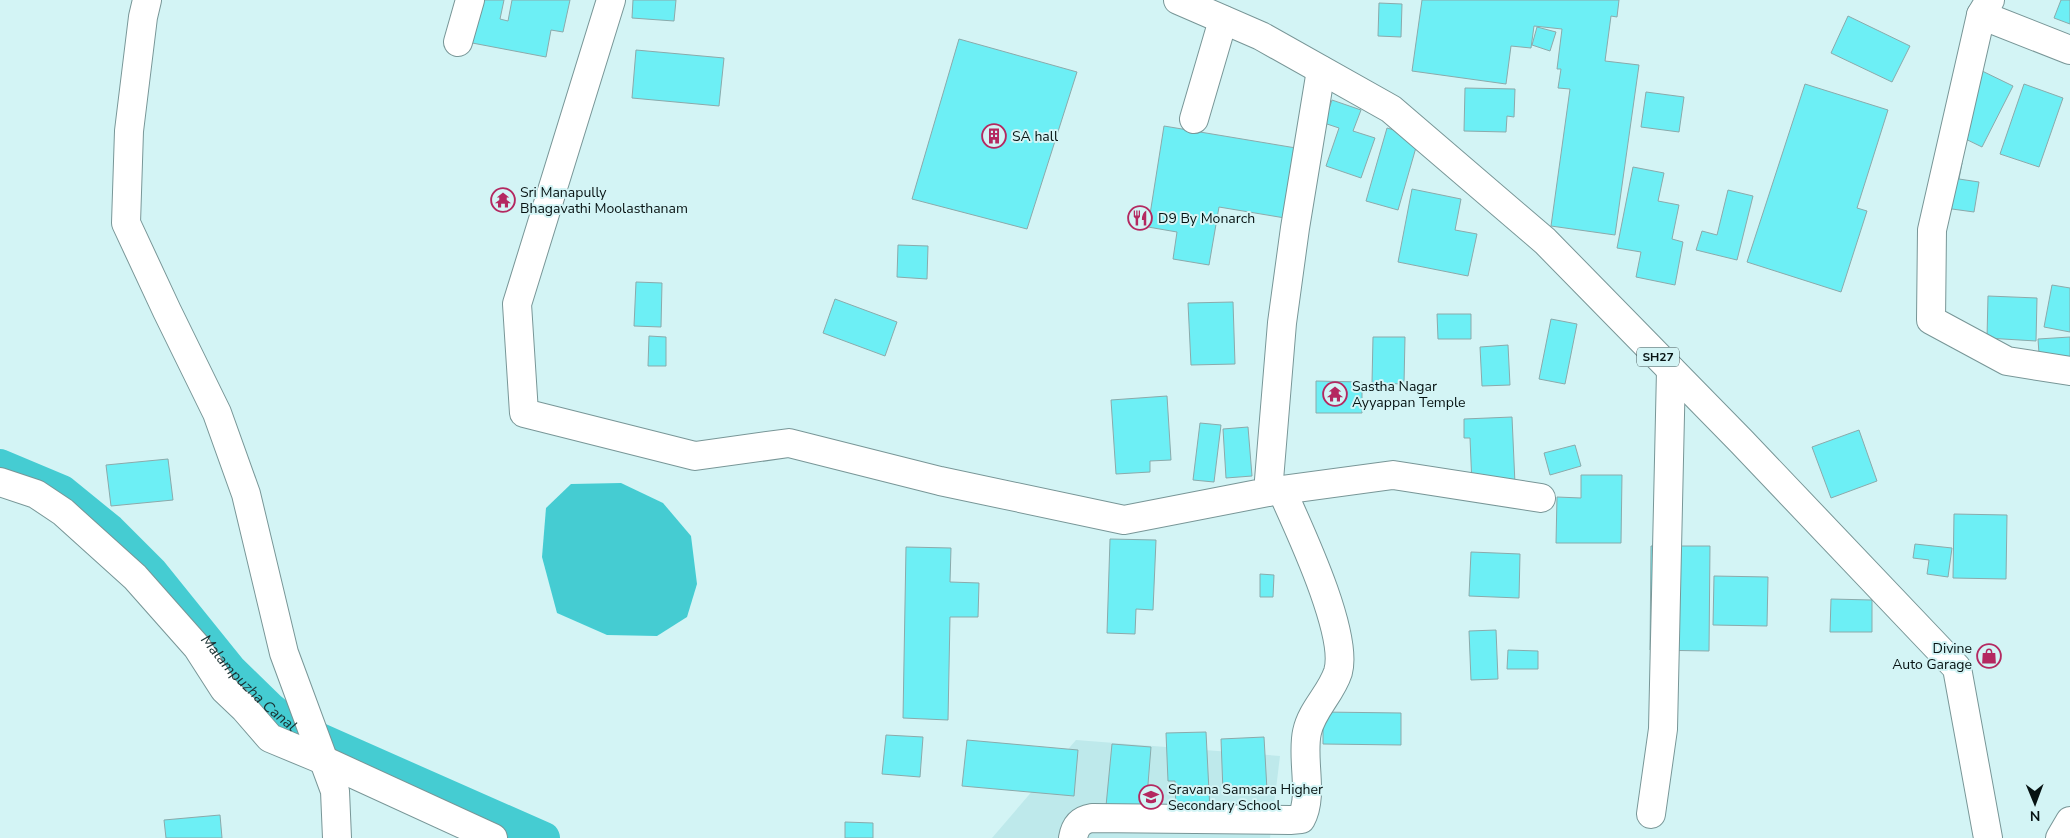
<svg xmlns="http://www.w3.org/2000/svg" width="2070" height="838" font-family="'Nunito Sans',sans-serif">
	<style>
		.built { fill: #bee9eb }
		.water { fill: #45ccd2 }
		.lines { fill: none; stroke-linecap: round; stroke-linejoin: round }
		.canal { stroke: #45ccd2; stroke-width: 32 }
		.building { fill: #6deff5; stroke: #8baaab }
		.minor-casing { stroke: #789697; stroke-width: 30 }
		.major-casing { stroke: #789697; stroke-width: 30 }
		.minor { stroke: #fff; stroke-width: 28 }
		.major { stroke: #fff; stroke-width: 28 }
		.labels { text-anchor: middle; stroke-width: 4; stroke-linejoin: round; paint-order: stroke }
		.shield { fill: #d3f4f5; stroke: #445656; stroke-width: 1 }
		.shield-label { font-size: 12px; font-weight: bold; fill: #061212 }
		.poi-label { font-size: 14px; fill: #061212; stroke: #d3f4f5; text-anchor: start }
		.water-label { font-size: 15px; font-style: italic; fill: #193031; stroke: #d3f4f5 }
	</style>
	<rect width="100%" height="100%" fill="#d3f4f5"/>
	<path class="built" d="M1076,740L1280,756L1270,838H992Z"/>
	<path class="water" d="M621,483L663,503L691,536L697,584L687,617L657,636L607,635L557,613L542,557L546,508L571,484Z"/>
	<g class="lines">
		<path class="canal" id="s1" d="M0,465L62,491L110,530L152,572L231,670L270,708L295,728L544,838"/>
	</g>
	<g class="building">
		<path d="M475,0H504L500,19L508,21L512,0H570L563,32L551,30L546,57L467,42Z"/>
		<path d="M633,0H676L674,21L632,18Z"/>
		<path d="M1422,0H1619L1617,17L1611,16L1605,61L1639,65L1615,235L1551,226L1570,89L1558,88L1561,69H1557L1562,29L1534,26L1531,48L1511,46L1506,84L1412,71Z"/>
		<path d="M2061,0H2070V24L2054,18Z"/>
		<path d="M1379,3L1402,4L1401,37L1378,36Z"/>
		<path d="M1848,16L1910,46L1892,82L1831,53Z"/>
		<path d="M1537,27L1556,32L1550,51L1532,45Z"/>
		<path d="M959,39L1077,72L1027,229L912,199Z"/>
		<path d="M636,50L724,58L719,106L632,98Z"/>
		<path d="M1978,69L2013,86L1982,147L1947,130Z"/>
		<path d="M1805,84L1888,110L1857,208L1867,211L1841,292L1747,262Z"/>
		<path d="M2024,84L2063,98L2039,167L2000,154Z"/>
		<path d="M1465,88L1515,89L1514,117L1507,116L1506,132L1464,131Z"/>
		<path d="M1646,92L1684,97L1679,132L1641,127Z"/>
		<path d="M1332,100L1361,110L1353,131L1375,138L1361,178L1326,166L1339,128L1324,123Z"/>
		<path d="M1164,126L1296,148L1285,218L1219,207L1209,265L1173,259L1177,232L1148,227Z"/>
		<path d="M1387,128L1419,137L1398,210L1366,201Z"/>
		<path d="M1938,160L1962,163L1959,179L1979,182L1974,212L1930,206Z"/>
		<path d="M1633,167L1664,173L1658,201L1679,205L1672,239L1683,242L1675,285L1636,277L1641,252L1617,248Z"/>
		<path d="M1412,189L1461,199L1455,230L1477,234L1468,276L1398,262Z"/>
		<path d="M1728,190L1753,196L1737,260L1696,250L1702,231L1717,235Z"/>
		<path d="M898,245L928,246L927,279L897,277Z"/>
		<path d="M636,282L662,283L661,327L634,326Z"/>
		<path d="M2052,285L2070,288V332L2044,327Z"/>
		<path d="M1988,296L2037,298L2036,341L1987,338Z"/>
		<path d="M835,299L897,322L885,356L823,333Z"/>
		<path d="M1233,302L1235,364L1191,365L1188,303Z"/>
		<path d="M1437,314H1471V339H1438Z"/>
		<path d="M1551,319L1577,324L1565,384L1539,379Z"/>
		<path d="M649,336L666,337V366H648Z"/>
		<path d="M1373,337H1405L1404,384L1372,383Z"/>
		<path d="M2070,337V367L2040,369L2038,339Z"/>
		<path d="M1508,345L1510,385L1482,386L1480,347Z"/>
		<path d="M1316,381L1362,382V413H1316Z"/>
		<path d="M1167,396L1171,460L1150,461V472L1116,474L1111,400Z"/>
		<path d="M1512,417L1515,484L1472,485L1470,438H1464V419Z"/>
		<path d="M1200,423L1221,425L1214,482L1193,480Z"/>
		<path d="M1248,427L1252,476L1226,478L1223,429Z"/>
		<path d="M1859,430L1877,481L1831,498L1812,447Z"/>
		<path d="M1575,445L1581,466L1550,475L1544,453Z"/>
		<path d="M168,459L173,500L111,506L106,465Z"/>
		<path d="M1581,475H1622L1621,543H1556L1557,497L1581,498Z"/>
		<path d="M1954,514L2007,515L2006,579L1953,578Z"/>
		<path d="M1110,539L1156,540L1153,610L1136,609L1135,634L1107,633Z"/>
		<path d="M1915,544L1952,548L1948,577L1927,574L1929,560L1913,558Z"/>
		<path d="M1651,546H1710L1709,651L1650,650Z"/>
		<path d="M906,547L951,548L950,582L979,583L978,617H950L948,720L903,718Z"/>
		<path d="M1471,552L1520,554L1519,598L1469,596Z"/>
		<path d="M1260,574L1274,575L1273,597H1260Z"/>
		<path d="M1714,576L1768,577L1767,626L1713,625Z"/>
		<path d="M1831,599L1872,600V632H1830Z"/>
		<path d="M1496,630L1498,679L1471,680L1469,631Z"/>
		<path d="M1508,650L1538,651V669H1507Z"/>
		<path d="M1323,712L1401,713V745L1323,744Z"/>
		<path d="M1206,732L1210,811L1176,813L1175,781H1168L1166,733Z"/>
		<path d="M886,735L923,737L920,777L882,774Z"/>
		<path d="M1264,737L1267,790L1223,792L1221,739Z"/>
		<path d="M967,740L1078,750L1074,796L962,786Z"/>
		<path d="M1112,744L1151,747L1146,809L1106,806Z"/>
		<path d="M220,815L222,838H166L164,820Z"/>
		<path d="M845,822L873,823V838H845Z"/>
	</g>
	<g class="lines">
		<g class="minor-casing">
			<g id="minor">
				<path d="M147,0L143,17L129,131L126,223L167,311L217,413L246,494L284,653L335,791L337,838"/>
				<path d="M611,0L517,304L524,413L695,456L789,443L940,481L1124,520L1268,492L1282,323L1295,228L1321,70"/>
				<path d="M1990,0L1981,15L1932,230L1931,320L2007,361L2070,371"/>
				<path d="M1981,15L2070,50"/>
				<path d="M458,42L470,0"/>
				<path d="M1194,119L1223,20"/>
				<path d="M0,482L36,494L63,512L135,577L197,647L224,689L244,708L270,738L323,760L493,838"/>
				<path d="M1268,492L1393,475L1541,498"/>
				<path d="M1651,814L1663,729L1671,370"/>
				<path d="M1073,838C1075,826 1080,820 1092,818L1290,820L1301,819C1314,796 1301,758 1307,732C1312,709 1331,694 1338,672C1349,634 1299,529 1282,491"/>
				<path d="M2060,838L2070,821"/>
			</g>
		</g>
		<g class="major-casing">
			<path id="major" d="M1178,0L1261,36L1391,109L1545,241L1741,441L1957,668L1988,838"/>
		</g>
		<use href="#minor" class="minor"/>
		<use href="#major" class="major"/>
	</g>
	<defs>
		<g id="building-ring" transform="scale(1.25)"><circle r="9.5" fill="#d3f4f5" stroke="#b42860" stroke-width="1.5"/><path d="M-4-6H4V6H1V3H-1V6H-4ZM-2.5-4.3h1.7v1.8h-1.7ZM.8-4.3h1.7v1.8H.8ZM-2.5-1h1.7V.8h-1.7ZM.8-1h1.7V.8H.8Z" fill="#b42860"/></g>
		<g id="temple-ring" transform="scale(1.25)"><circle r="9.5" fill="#d3f4f5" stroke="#b42860" stroke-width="1.5"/><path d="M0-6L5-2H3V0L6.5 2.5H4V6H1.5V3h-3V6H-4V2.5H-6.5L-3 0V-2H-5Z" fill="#b42860"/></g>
		<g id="restaurant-ring" transform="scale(1.25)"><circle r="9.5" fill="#d3f4f5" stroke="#b42860" stroke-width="1.5"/><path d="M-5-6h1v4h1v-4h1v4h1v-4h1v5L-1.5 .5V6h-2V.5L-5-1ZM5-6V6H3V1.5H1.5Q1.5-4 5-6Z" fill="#b42860"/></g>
		<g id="shop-ring" transform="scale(1.25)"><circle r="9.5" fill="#d3f4f5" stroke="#b42860" stroke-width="1.5"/><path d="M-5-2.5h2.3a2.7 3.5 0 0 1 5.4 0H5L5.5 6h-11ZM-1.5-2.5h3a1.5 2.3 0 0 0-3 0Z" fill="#b42860"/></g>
		<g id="school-ring" transform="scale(1.25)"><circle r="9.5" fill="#d3f4f5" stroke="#b42860" stroke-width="1.5"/><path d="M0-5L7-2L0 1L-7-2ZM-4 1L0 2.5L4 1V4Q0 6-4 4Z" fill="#b42860"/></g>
	</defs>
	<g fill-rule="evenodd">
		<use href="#building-ring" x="994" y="136"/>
		<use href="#temple-ring" x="503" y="200"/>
		<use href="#restaurant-ring" x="1140" y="218"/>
		<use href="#temple-ring" x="1335" y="394"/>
		<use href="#shop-ring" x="1989" y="656"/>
		<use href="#school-ring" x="1151" y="797"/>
	</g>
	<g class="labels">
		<rect class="shield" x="1637" y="347.5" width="42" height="19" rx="4"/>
		<g class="shield-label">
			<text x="1658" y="361">SH27</text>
		</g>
		<g class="poi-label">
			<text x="1012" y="141">SA hall</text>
			<text x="520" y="197">Sri Manapully<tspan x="520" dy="16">Bhagavathi Moolasthanam</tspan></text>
			<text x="1158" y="223">D9 By Monarch</text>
			<text x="1352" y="391">Sastha Nagar<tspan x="1352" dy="16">Ayyappan Temple</tspan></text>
			<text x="1972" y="653" text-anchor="end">Divine<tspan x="1972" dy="16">Auto Garage</tspan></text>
			<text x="1168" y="794">Sravana Samsara Higher<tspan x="1168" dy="16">Secondary School</tspan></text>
		</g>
		<g class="water-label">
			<text dy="5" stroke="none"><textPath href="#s1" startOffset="336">Malampuzha Canal</textPath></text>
		</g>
	</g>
	<g transform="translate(2035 803) rotate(179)" stroke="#d3f4f5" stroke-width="4" paint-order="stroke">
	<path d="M0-4L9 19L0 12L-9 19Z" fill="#061212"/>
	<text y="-8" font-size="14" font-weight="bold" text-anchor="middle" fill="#061212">N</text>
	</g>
</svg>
